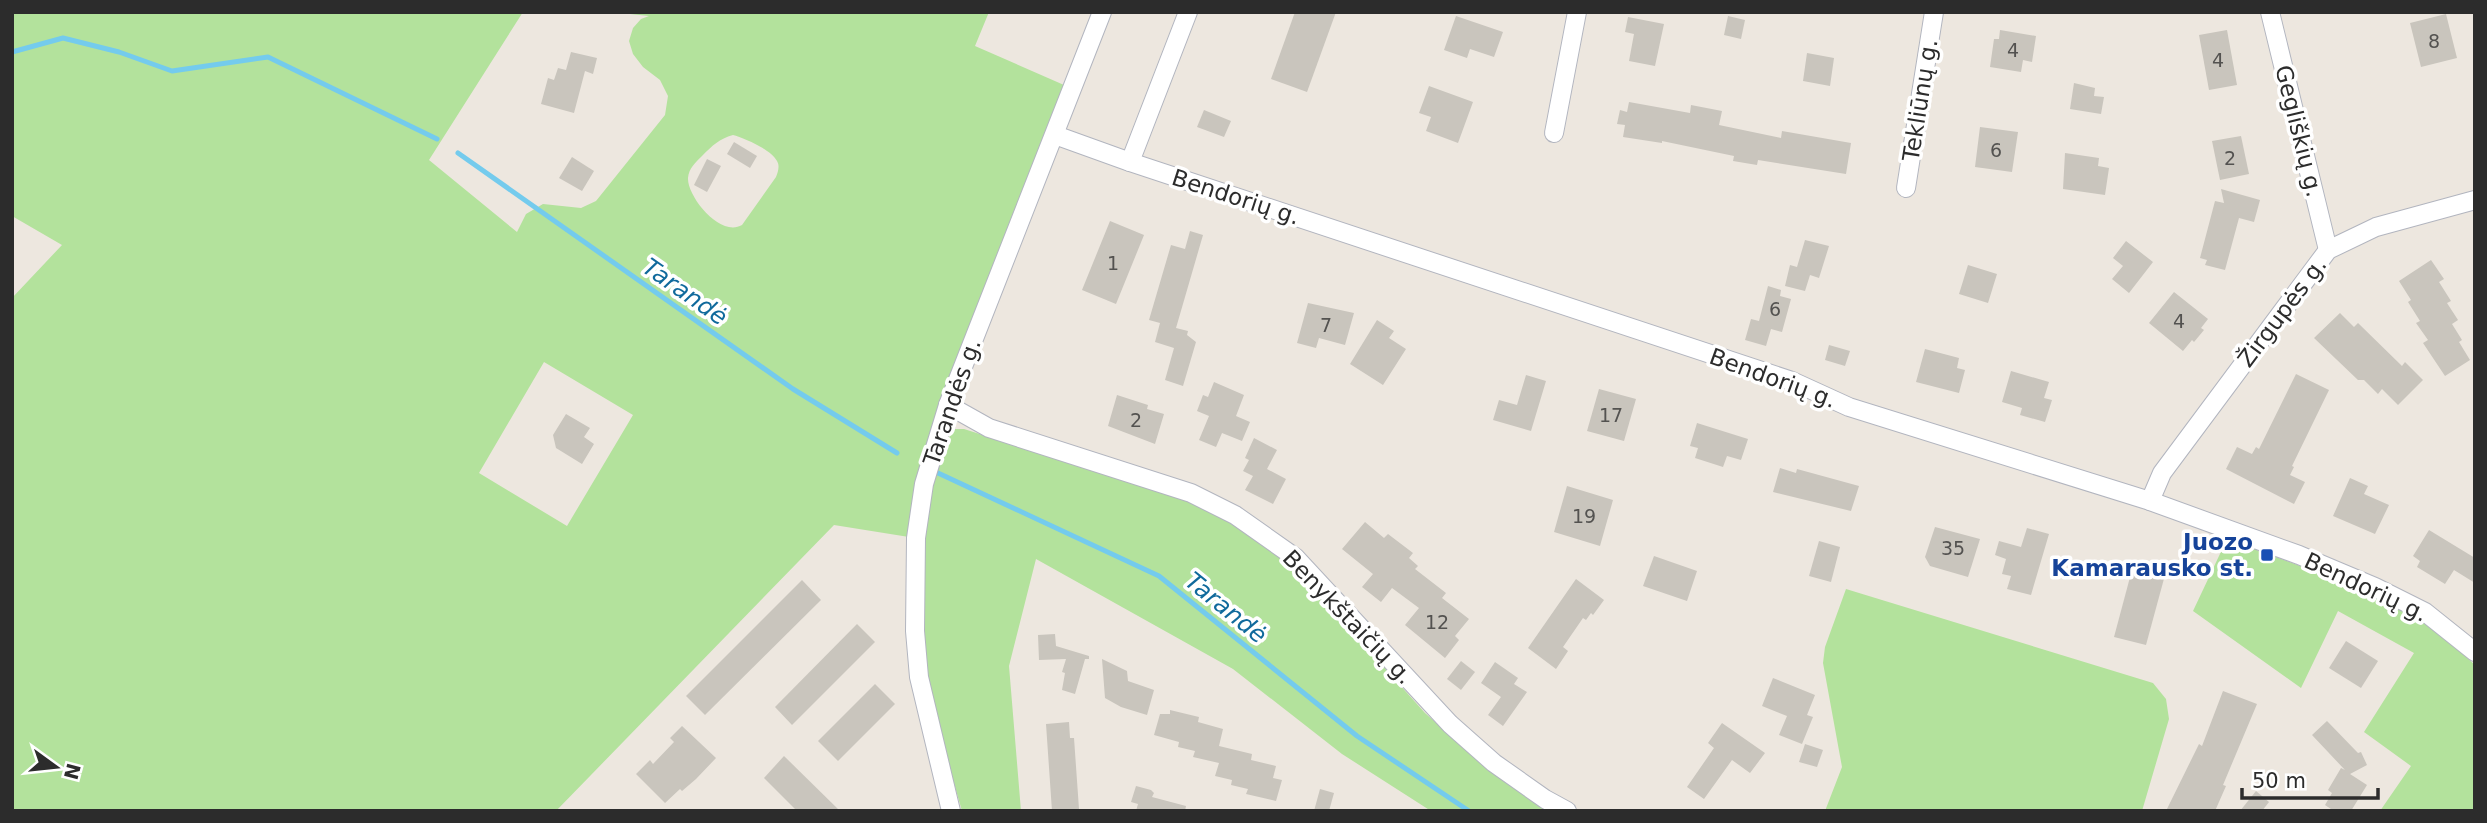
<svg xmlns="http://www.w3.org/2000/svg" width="2487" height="823" font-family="'DejaVu Sans',sans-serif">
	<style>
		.green { fill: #b3e29c; fill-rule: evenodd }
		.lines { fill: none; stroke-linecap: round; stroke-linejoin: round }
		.stream { stroke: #74cbed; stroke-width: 5 }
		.building { fill: #c9c5bd }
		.minor-casing { stroke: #b2b5bf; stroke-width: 20 }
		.minor { stroke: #fff; stroke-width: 18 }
		.transit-dot { fill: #1a4fb4; stroke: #fff; stroke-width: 2.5 }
		.labels { text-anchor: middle; stroke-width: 7; stroke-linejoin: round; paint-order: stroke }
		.number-label { font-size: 19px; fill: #535250 }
		.street-label { font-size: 23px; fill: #2c2c2c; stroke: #fff }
		.transit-label { font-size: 23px; font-weight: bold; fill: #164399; stroke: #fff; text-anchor: end }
		.water-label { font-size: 24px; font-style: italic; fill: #106a9c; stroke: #fff }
	</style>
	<rect width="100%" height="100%" fill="#ede7df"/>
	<g class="green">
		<path d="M12,12H523L429,160L517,232L526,214L543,204L581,208L596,201L665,115L668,96L660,80L643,67L633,54L629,41L633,28L641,19L649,16L611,12H989L975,46L1064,85L934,422L917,481L909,537L834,525L556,811H12V298L62,245L12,216ZM733,135C744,138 772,150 777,161C780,166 778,172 776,177L742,225C720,238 687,196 688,178C689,168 695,163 702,156C713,145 719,139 733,135ZM544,362L633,415L567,526L479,473Z"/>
		<path d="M955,429H964L1186,500L1256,535L1295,568L1425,713L1478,760L1555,811H1431L1342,754L1233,669L1036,559L1009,666L1021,811H962C949,765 934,717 926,670C917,615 920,554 930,499C935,476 939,448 955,429Z"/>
		<path d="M2227,539C2300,567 2379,590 2443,636C2454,644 2464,655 2475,665V811H2380L2411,766L2364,732L2414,653L2338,611L2301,688L2193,611Z"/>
		<path d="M1846,589L2153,683L2166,699L2169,719L2142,811H1825L1842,767L1823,663L1825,647Z"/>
	</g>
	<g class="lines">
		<g class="stream">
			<path d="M12,52L63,38L119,52L172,71L268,57L437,139"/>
			<path d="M458,153L793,389L897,453"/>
			<path d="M938,473L1159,576L1357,736L1469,811"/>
		</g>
	</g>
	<g class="building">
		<path d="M1295,12H1336L1307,92L1271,79Z"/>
		<path d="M2446,14L2457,58L2421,67L2410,23Z"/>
		<path d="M1456,16L1503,32L1494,57L1470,49L1467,58L1444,50Z"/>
		<path d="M1728,16L1745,20L1741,39L1724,35Z"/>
		<path d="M1628,17L1664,24L1655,66L1629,61L1634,34L1625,32Z"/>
		<path d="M2000,30L2036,36L2032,62L2023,60L2021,72L1990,67L1994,39H1999Z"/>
		<path d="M2227,30L2237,85L2209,90L2199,35Z"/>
		<path d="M571,52L597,58L593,74L585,71L574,113L541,104L548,78L554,80L558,68L566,70Z"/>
		<path d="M1807,53L1834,58L1830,86L1803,81Z"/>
		<path d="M2074,83L2095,88L2094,96L2104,97L2101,114L2070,109Z"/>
		<path d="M1429,86L1473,102L1458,143L1426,131L1431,117L1419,113Z"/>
		<path d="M1629,102L1690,113L1691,105L1722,111L1719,125L1781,138L1782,131L1851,143L1846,174L1758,160L1757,165L1733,161L1734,156L1662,141V143L1623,137L1625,125L1617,124L1620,110L1627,112Z"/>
		<path d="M1204,110L1231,121L1224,137L1197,127Z"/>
		<path d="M1980,127L2018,132L2012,172L1975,167Z"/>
		<path d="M2241,136L2249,174L2220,180L2212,141Z"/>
		<path d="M734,142L757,156L750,168L727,154Z"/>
		<path d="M2065,153L2099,158L2098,166L2109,168L2105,195L2063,189Z"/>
		<path d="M572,157L594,171L582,191L559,178Z"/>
		<path d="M707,159L721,166L707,192L694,185Z"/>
		<path d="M2221,189L2260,200L2254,222L2239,218L2225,270L2205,265L2207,260L2200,258L2215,201L2224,203Z"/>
		<path d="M1110,221L1144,235L1116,304L1082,290Z"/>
		<path d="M1190,231L1203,235L1176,328L1188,331L1187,335L1196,342L1183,386L1165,380L1174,348L1155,342L1160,323L1149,320L1171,245L1185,249Z"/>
		<path d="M1805,240L1829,246L1819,278L1810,275L1805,291L1785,286L1790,265L1797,267Z"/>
		<path d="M2126,241L2153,262L2129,293L2112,279L2123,266L2113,258Z"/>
		<path d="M2431,260L2444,279L2439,282L2451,301L2447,303L2458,320L2452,324L2462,340L2459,342L2470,360L2445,376L2423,343L2428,340L2416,323L2420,321L2408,302L2411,300L2399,281Z"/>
		<path d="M1968,265L1997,274L1988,303L1959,294Z"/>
		<path d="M1768,286L1781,290L1780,296L1791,299L1782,332L1771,329L1766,346L1745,340L1751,319L1759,321Z"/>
		<path d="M2174,292L2208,319L2201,328L2204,330L2194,342L2192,340L2183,351L2149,323Z"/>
		<path d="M1308,303L1354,313L1345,345L1319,338L1316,348L1297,343Z"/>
		<path d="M2340,313L2354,327L2358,323L2402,366L2405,362L2423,380L2398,405L2382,389L2378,394L2364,380H2358L2314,338Z"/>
		<path d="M1377,320L1394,331L1389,338L1406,349L1383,385L1350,364Z"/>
		<path d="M1829,345L1850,351L1845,366L1825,360Z"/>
		<path d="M1925,349L1959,358L1957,368L1965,370L1959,393L1916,382Z"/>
		<path d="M2011,371L2049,382L2044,398L2052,400L2045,422L2020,415L2022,408L2002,402Z"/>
		<path d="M2296,374L2329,390L2292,466L2294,467L2290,475L2305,482L2294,504L2226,469L2237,447L2252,454L2256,447L2259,449Z"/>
		<path d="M1526,375L1546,381L1531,431L1493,420L1499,400L1517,405Z"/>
		<path d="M1214,382L1244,395L1236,416L1250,422L1242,441L1222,433L1216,447L1199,440L1209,416L1197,411L1203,395L1208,397Z"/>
		<path d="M1599,389L1636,399L1624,441L1587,431Z"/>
		<path d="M1117,395L1148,405L1147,409L1164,414L1155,444L1108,426Z"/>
		<path d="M566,414L590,428L584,437L594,444L582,464L556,448L553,435Z"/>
		<path d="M1697,423L1748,439L1741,460L1727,456L1723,467L1695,458L1698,448L1690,446Z"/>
		<path d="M1254,438L1277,450L1267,469L1286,479L1273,504L1245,490L1253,476L1243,471L1249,460L1245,458Z"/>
		<path d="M1780,468L1796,473L1797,469L1859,486L1851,511L1773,492Z"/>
		<path d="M2350,478L2368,486L2364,494L2389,505L2375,534L2333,516Z"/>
		<path d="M1567,486L1613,500L1600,546L1554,532Z"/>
		<path d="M1365,522L1384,538L1388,534L1413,553L1409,558L1418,566L1415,569L1446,593L1442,598L1469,619L1455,636L1459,640L1445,658L1405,625L1419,608L1392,588L1381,602L1362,587L1373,574L1342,549Z"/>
		<path d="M1935,527L1980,539L1968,577L1930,566L1925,557Z"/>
		<path d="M2027,528L2049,534L2031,595L2007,589L2011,576L2002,574L2006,559L1995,555L1999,541L2021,547Z"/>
		<path d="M2429,530L2475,558V583L2454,570L2445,584L2417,567L2420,561L2413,556Z"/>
		<path d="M1819,541L1840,547L1831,582L1809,576Z"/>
		<path d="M1654,556L1697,571L1687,601L1643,586Z"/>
		<path d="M2133,566L2165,575L2146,645L2114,637Z"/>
		<path d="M1576,579L1604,600L1593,615L1591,613L1586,620L1583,618L1563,647L1568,651L1556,669L1528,648Z"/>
		<path d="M802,580L821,600L705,715L686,696Z"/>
		<path d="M857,624L875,642L792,725L775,707Z"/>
		<path d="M1055,634L1056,646L1089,656V659H1085L1075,694L1062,690L1065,673L1062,672L1066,659L1039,660L1038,635Z"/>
		<path d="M2346,641L2378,661L2361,688L2329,668Z"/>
		<path d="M1102,659L1127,671L1128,681L1154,690L1147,715L1121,707L1105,698Z"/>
		<path d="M1461,661L1475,672L1461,690L1447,679Z"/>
		<path d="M1495,662L1518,678L1514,684L1527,692L1503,726L1488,715L1501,697L1481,683Z"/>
		<path d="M1773,678L1815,695L1807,715L1813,717L1802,744L1779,735L1787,716L1762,706Z"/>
		<path d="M875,684L895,704L838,761L818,741Z"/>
		<path d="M2223,691L2257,704L2223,785L2226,786L2215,811H2166L2199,744L2202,746Z"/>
		<path d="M1170,710L1199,717L1198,722L1223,729L1219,746L1252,754L1251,760L1276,766L1273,778L1282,780L1276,801L1246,794L1248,789L1231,785L1232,780L1215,776L1219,763L1193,757L1195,751L1178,747L1179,742L1154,735L1160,714H1170Z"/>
		<path d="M2327,721L2358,753L2361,752L2367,765L2350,774L2367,785L2351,811H2334L2325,805L2332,793L2328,790L2341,768L2345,770L2312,735Z"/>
		<path d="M1069,722L1070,738H1074L1079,809L1052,811L1046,724Z"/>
		<path d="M1722,723L1765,753L1750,773L1732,760L1704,799L1687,787L1714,748L1708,743Z"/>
		<path d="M682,726L716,758L696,779L682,791L680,789L665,803L636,774L650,760L653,764L674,742L670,738Z"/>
		<path d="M1805,744L1823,750L1817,767L1799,762Z"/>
		<path d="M784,756L840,811H797L764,778Z"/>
		<path d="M1136,786L1151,790L1154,793L1152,797L1186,806L1185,811H1136L1138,804L1131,802Z"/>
		<path d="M1320,789L1334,793L1329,811H1314Z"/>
		<path d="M2256,791L2269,802L2262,811H2240Z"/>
	</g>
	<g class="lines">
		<g class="minor-casing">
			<g id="minor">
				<path d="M2270,12L2328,250"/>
				<path d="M1554,133L1577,12"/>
				<path d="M1055,135L1130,162L1792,381L1849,407L2150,501L2299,555L2375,587L2425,612L2475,652"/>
				<path d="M1130,162L1188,12"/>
				<path d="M1906,188L1934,12"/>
				<path d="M948,405L989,428L1191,493L1235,515L1296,558L1450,724L1494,763L1545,799L1567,811"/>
				<path d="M2150,501L2162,473L2328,250L2376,227L2475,200"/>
				<path d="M951,811L919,677L915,631L916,538L924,484L948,405L1102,12"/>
			</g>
		</g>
		<use href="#minor" class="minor"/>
	</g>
	<rect class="transit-dot" x="2260" y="548" width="14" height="14" rx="3.5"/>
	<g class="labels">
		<g class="number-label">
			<text x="2434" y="48">8</text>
			<text x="2013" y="57">4</text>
			<text x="2218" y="67">4</text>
			<text x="1996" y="157">6</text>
			<text x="2230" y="165">2</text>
			<text x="1113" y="270">1</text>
			<text x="1775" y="316">6</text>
			<text x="2179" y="328">4</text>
			<text x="1326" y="332">7</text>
			<text x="1611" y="422">17</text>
			<text x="1136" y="427">2</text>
			<text x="1584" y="523">19</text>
			<text x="1953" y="555">35</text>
			<text x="1437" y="629">12</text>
		</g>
		<g class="street-label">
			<text transform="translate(1920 100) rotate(-81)" y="8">Tekliūnų g.</text>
			<text transform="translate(2299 131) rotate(76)" y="8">Gegliškių g.</text>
			<text transform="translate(1236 197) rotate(18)" y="8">Bendorių g.</text>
			<text transform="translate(2282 312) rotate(-53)" y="8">Žirgupės g.</text>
			<text transform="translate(1773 378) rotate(20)" y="8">Bendorių g.</text>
			<text transform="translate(952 402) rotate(-71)" y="8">Tarandės g.</text>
			<text transform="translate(2366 587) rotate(25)" y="8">Bendorių g.</text>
			<text transform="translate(1348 617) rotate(46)" y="8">Benykštaičių g.</text>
		</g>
		<g class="transit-label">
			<text x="2253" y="550">Juozo<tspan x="2253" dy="26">Kamarausko st.</tspan></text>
		</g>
		<g class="water-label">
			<text transform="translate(685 292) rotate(35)" y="8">Tarandė</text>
			<text transform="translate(1226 608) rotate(39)" y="8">Tarandė</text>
		</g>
	</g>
	<rect width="2487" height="823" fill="none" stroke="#2c2c2c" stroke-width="28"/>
	<g transform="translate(56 767) rotate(105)" stroke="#ffffff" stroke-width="5" paint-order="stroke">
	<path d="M0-5L12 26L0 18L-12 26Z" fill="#2c2c2c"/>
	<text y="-10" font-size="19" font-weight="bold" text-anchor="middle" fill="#2c2c2c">N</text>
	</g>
	<path d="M2242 788v10h136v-10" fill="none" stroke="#2c2c2c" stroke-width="3.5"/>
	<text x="2252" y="788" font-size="21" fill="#2c2c2c" stroke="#ffffff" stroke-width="5" paint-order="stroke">50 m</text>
</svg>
